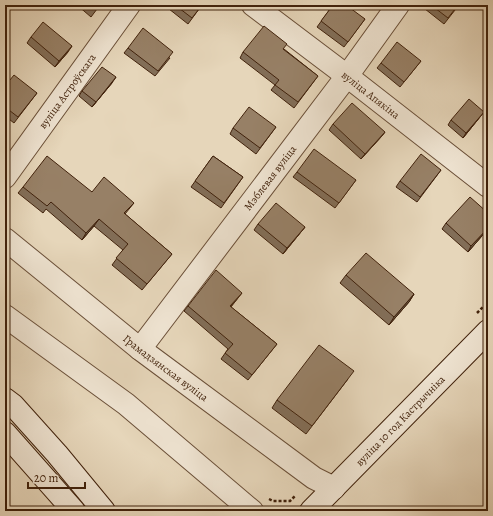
<svg xmlns="http://www.w3.org/2000/svg" width="493" height="516" font-family="Alegreya,serif">
	<style>
		.lines { fill: none; stroke-linecap: round; stroke-linejoin: round }
		.street-casing { stroke: #6a4f38; stroke-width: 24 }
		.secondary-casing { stroke: #41220c; stroke-width: 24 }
		.path { stroke: #41220c; stroke-width: 2.5; stroke-dasharray: 3 2; stroke-linecap: butt }
		.street { stroke: #efe4d2; stroke-width: 22 }
		.secondary { stroke: #efe4d2; stroke-width: 22 }
		.wall { fill: #826e58; stroke: #41220c }
		.shaded-wall { fill: #6a5a47; stroke: #41220c }
		.building { fill: #978066; stroke: #41220c }
		.labels { text-anchor: middle; stroke-width: 4; stroke-linejoin: round; paint-order: stroke }
		.street-label { font-size: 11px; fill: #41220c; stroke: #efe4d2 }
	</style>
	<rect width="100%" height="100%" fill="#e6d6ba"/>
	<filter id="stains"><feTurbulence type="fractalNoise" baseFrequency=".005" numOctaves="4"/><feColorMatrix values="0 0 0 0 .2 0 0 0 0 .09 0 0 0 0 .02 0 0 0 .5 -.17"/></filter>
	<radialGradient id="worn" r=".72"><stop offset=".6" stop-color="#630" stop-opacity="0"/><stop offset="1" stop-color="#630" stop-opacity=".3"/></radialGradient>
	<g class="lines">
		<g class="street-casing">
			<g id="street">
				<path id="s1" d="M253,5L347,76L488,186"/>
				<path id="s2" d="M5,177L129,5"/>
				<path id="s3" d="M5,239L140,349L314,478L334,488"/>
				<path d="M5,316L126,404L252,511"/>
				<path id="s4" d="M140,349L347,76L398,5"/>
			</g>
		</g>
		<g class="secondary-casing">
			<g id="secondary">
				<path d="M5,399L13,405L57,454L104,511"/>
				<path d="M5,433L74,511"/>
				<path id="s5" d="M311,511L488,331"/>
			</g>
		</g>
		<g class="path">
			<path d="M477,313L488,302"/>
			<path d="M269,499L273,501H290L296,495"/>
		</g>
		<use href="#street" class="street"/>
		<use href="#secondary" class="secondary"/>
	</g>
	<g class="wall">
		<path d="M77,5H100L91,17Z"/>
		<path d="M164,5H202L188,24Z"/>
		<path d="M333,5L365,19L344,47L317,27Z"/>
		<path d="M420,5H459L444,24Z"/>
		<path d="M31,37L68,52L55,67L27,43Z"/>
		<path d="M128,48L170,58L155,76L124,53Z"/>
		<path d="M284,49L318,76L294,108L271,90L275,85L240,58L243,52Z"/>
		<path d="M421,61L400,87L377,68L381,63Z"/>
		<path d="M112,83L92,107L79,96L82,91Z"/>
		<path d="M5,86L37,93L14,123L5,116Z"/>
		<path d="M480,117L463,138L448,125L451,120Z"/>
		<path d="M333,124L385,132L381,137L361,159L329,130Z"/>
		<path d="M276,127L256,154L230,134L233,128Z"/>
		<path d="M213,156L243,177L221,208L191,187Z"/>
		<path d="M441,170L417,202L396,187L400,181Z"/>
		<path d="M297,172L356,180L335,208L293,177Z"/>
		<path d="M23,187L92,192L134,203L125,214L172,254L142,290L112,265L123,250L94,226L82,240L46,209L43,213L18,193Z"/>
		<path d="M488,213V229L468,252L442,229L446,223Z"/>
		<path d="M258,224L305,227L283,254L254,230Z"/>
		<path d="M346,275L414,294L409,302L389,325L340,283Z"/>
		<path d="M238,298L231,307L277,344L248,380L221,359L228,349L184,311L188,306Z"/>
		<path d="M348,379L306,434L272,408L277,400Z"/>
	</g>
	<g class="shaded-wall">
		<path d="M72,46L68,52L55,67L59,61Z"/>
		<path d="M116,77L112,83L92,107Z"/>
		<path d="M484,112L480,117L463,138L466,133Z"/>
		<path d="M385,132L381,137L361,159L365,154Z"/>
		<path d="M99,219L94,226L82,240L86,233Z"/>
		<path d="M305,227L301,232L283,254L287,248Z"/>
		<path d="M488,228V229L468,252L471,246Z"/>
		<path d="M242,293L238,298L226,312L230,306Z"/>
		<path d="M414,294L409,302L389,325L394,317Z"/>
	</g>
	<g class="building">
		<path d="M91,5H100L96,9Z"/>
		<path d="M175,5H202L192,18Z"/>
		<path d="M333,5H346L365,19L348,42L321,21Z"/>
		<path d="M431,5H458L448,18Z"/>
		<path d="M43,22L72,46L59,61L31,37Z"/>
		<path d="M264,26L287,44L283,49L318,76L298,102L275,85L279,80L243,52Z"/>
		<path d="M143,28L173,52L158,71L128,48Z"/>
		<path d="M397,42L421,61L404,82L381,63Z"/>
		<path d="M102,67L116,77L96,102L82,91Z"/>
		<path d="M14,75L37,93L18,117L5,107V86Z"/>
		<path d="M469,99L484,112L466,133L451,120Z"/>
		<path d="M352,103L385,132L365,154L333,124Z"/>
		<path d="M249,107L276,127L260,148L233,128Z"/>
		<path d="M314,149L356,180L339,203L297,172Z"/>
		<path d="M421,154L441,170L420,197L400,181Z"/>
		<path d="M47,156L92,192L104,177L134,203L124,213L172,254L147,284L116,258L128,244L99,219L86,233L51,202L47,206L23,187Z"/>
		<path d="M213,156L243,177L224,203L195,181Z"/>
		<path d="M470,197L488,213V228L471,246L446,223Z"/>
		<path d="M276,203L305,227L287,248L258,224Z"/>
		<path d="M366,253L414,294L394,317L346,275Z"/>
		<path d="M216,270L242,293L230,306L277,344L252,375L225,353L233,344L188,306Z"/>
		<path d="M319,345L354,371L312,426L277,400Z"/>
	</g>
	<g class="labels">
		<g class="street-label">
			<text dy="4" stroke="none"><textPath href="#s2" startOffset="106">вуліца Астроўскага</textPath></text>
			<text dy="4" stroke="none"><textPath href="#s1" startOffset="148">вуліца Апякіна</textPath></text>
			<text dy="4" stroke="none"><textPath href="#s4" startOffset="215">Мэблевая вуліца</textPath></text>
			<text dy="4" stroke="none"><textPath href="#s3" startOffset="206">Грамадзянская вуліца</textPath></text>
			<text dy="4" stroke="none"><textPath href="#s5" startOffset="127">вуліца 10 год Кастрычніка</textPath></text>
		</g>
	</g>
	<rect width="493" height="516" fill="none" stroke="#e6d6ba" stroke-width="20"/>
	<rect x="6" y="6" width="481" height="504" fill="none" stroke="#41220c" stroke-width="2"/>
	<rect x="10" y="10" width="473" height="496" fill="none" stroke="#41220c"/>
	<path d="M28 482v6h57v-6" fill="none" stroke="#41220c" stroke-width="2"/>
	<text x="34" y="482" font-size="12" fill="#41220c" stroke="#efe4d2" stroke-width="3" paint-order="stroke">20 m</text>
	<rect width="100%" height="100%" filter="url(#stains)"/>
	<rect width="100%" height="100%" fill="url(#worn)"/>
</svg>
